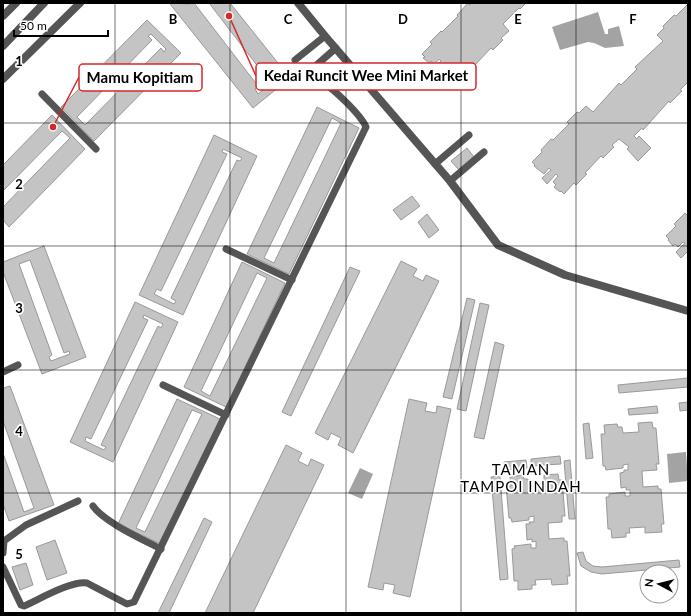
<svg xmlns="http://www.w3.org/2000/svg" width="691" height="616" font-family="Lato,sans-serif">
	<style>
		.water { fill: #a3a3a3 }
		.building { fill: #c4c4c4; stroke: #999; fill-rule: evenodd }
		.lines { fill: none; stroke-linecap: round; stroke-linejoin: round }
		.service { stroke: #555; stroke-width: 7 }
		.minor { stroke: #555; stroke-width: 8 }
		.tertiary { stroke: #555; stroke-width: 8 }
		.grid { fill: none; stroke: #000; stroke-width: 1; stroke-opacity: 0.55 }
		.labels { text-anchor: middle; stroke-width: 3.5; stroke-linejoin: round; paint-order: stroke }
		.neighbourhood-label { font-size: 15px; letter-spacing: 1px; fill: #000; stroke: #fff }
		.grid-label { font-size: 13px; text-anchor: middle; font-weight: bold; fill: #000; stroke: #fff; stroke-width: 3.5; stroke-linejoin: round; paint-order: stroke }
		.leader { fill: none; stroke: #d62828; stroke-width: 1.5 }
		.callout-dot { fill: #d62828; stroke: #fff; stroke-width: 1.5 }
		.callout { fill: #fff; stroke: #d62828; stroke-width: 1.5 }
		.callout-label { font-size: 15px; text-anchor: middle; font-weight: bold; fill: #000 }
	</style>
	<rect width="100%" height="100%" fill="#fff"/>
	<g class="water">
		<path d="M598,12L605,34H608V29L619,26L624,46L605,48L594,43L588,42L560,50L552,27Z"/>
		<path d="M686,452L688,481L669,483L667,454Z"/>
		<path d="M360,468L373,474L362,499L348,493Z"/>
	</g>
	<g class="building">
		<path d="M171,3L188,4L194,3L258,86L255,89L258,94L276,80L273,77L269,81L209,3H230L290,78L253,108L170,4Z"/>
		<path d="M468,3L470,5L471,3H526L520,9L519,8L503,24L509,31L501,38L503,40L493,50L491,48L475,65L476,66L465,77L463,75L454,86L450,82L449,84L442,74L447,68L446,67L437,75L432,70L441,61L439,59L434,65L431,61L429,63L423,58L425,57L422,54L432,44L430,42L441,31L442,32L458,16L457,15Z"/>
		<path d="M688,4V82L680,90L682,91L670,103L669,101L643,130L642,128L634,136L637,139L639,136L651,148L638,161L627,149L629,147L619,139L612,145L614,147L603,158L601,156L585,173L587,174L576,185L574,183L564,194L561,191L560,192L554,187L556,185L553,182L558,176L556,174L547,184L542,178L551,170L549,168L544,174L534,166L535,165L532,162L542,152L541,150L551,139L553,140L569,124L567,122L577,112L579,113L586,106L593,112L619,83L621,85L637,69L635,67L663,41L657,35L664,28L663,26L674,15L676,16Z"/>
		<path d="M147,20L181,53L94,141L61,107ZM151,34L166,49L164,52L161,48L85,125L77,117L152,40L148,36Z"/>
		<path d="M317,107L359,128L289,274L247,254ZM332,118L341,123L274,263L264,258Z"/>
		<path d="M52,115L85,149L9,227L3,220V207L70,138L62,131L3,191V165Z"/>
		<path d="M214,135L257,156L183,315L139,295ZM223,149L242,158L240,161L237,160L171,298L176,301L174,304L154,294L157,289L161,291L227,154L222,152Z"/>
		<path d="M467,148L474,157L459,170L451,161Z"/>
		<path d="M412,196L420,206L401,220L393,210Z"/>
		<path d="M685,213L687,215L688,213V251L681,258L676,252L685,243L683,242L678,247L675,244L673,246L668,240L669,239L666,236L676,226L674,224Z"/>
		<path d="M427,214L439,230L429,238L418,222Z"/>
		<path d="M44,246L86,357L42,374L3,272V262ZM30,260L64,353L69,351L70,354L51,361L49,357L52,355L19,264Z"/>
		<path d="M401,261L417,269L413,276L423,281L426,275L439,281L353,453L338,445L341,438L331,433L328,440L315,433Z"/>
		<path d="M242,262L285,283L226,407L184,387ZM257,273L267,278L210,396L201,391Z"/>
		<path d="M350,267L360,271L291,416L282,412Z"/>
		<path d="M467,298L475,300L452,399L443,397Z"/>
		<path d="M135,302L178,322L113,462L70,442ZM144,315L163,324L161,328L158,326L101,445L106,447L104,450L85,441L86,437L91,439L148,320L143,318Z"/>
		<path d="M480,303L489,305L466,411L457,409Z"/>
		<path d="M495,342L504,345L484,439L474,437Z"/>
		<path d="M688,378V387L619,393L618,385Z"/>
		<path d="M10,386L54,505L9,521L3,504V453L24,512L34,508L3,421V388Z"/>
		<path d="M177,399L220,419L161,544L118,524ZM192,410L202,414L145,532L136,528Z"/>
		<path d="M409,399L427,403L425,411L436,413L437,406L451,409L410,597L393,593L395,585L384,583L383,590L368,587Z"/>
		<path d="M688,402V410L680,411L679,403Z"/>
		<path d="M657,406L658,413L629,415L628,409Z"/>
		<path d="M652,422L653,428H656L659,464H656L657,470L642,471L643,487L658,486V489H661L664,524H661L662,532L645,533V527L629,528L630,533H626V537L612,538L611,529H608L606,497H609V494L625,492V496H630V490H626V487L621,488L620,473L624,472V470H628V464L623,465V468L606,470L605,466H603L601,434H605L604,425L617,424L618,427H622L623,433L639,432L638,423Z"/>
		<path d="M589,423L593,458L586,459L583,424Z"/>
		<path d="M286,445L302,453L298,461L308,466L311,459L324,465L253,613H205Z"/>
		<path d="M560,456L561,464L531,466V459Z"/>
		<path d="M526,460L527,468L504,470V462Z"/>
		<path d="M570,460L575,519H569L564,461Z"/>
		<path d="M558,474L559,480H562L565,516H562V522L548,523L549,539L564,538V541H567L570,576H567L568,584L552,585L551,579L535,580L536,585H532V589L518,590V581H514L512,549L515,548L514,546L531,544V548H536V541L532,542V539L527,540L526,524H530L529,522H534V516L529,517V520L512,522L511,518H509L506,486H511L510,477L523,475L524,479H528L529,485L544,484V475Z"/>
		<path d="M500,476L508,579L500,580L491,477Z"/>
		<path d="M204,518L212,522L169,613H158Z"/>
		<path d="M55,540L67,573L47,580L36,547Z"/>
		<path d="M583,552L586,561L593,566L602,567L679,560L680,567L602,574L591,572L581,566L577,553Z"/>
		<path d="M26,563L33,585L20,590L12,567Z"/>
	</g>
	<g class="lines">
		<g class="service">
			<path d="M295,60L325,36"/>
			<path d="M304,76L336,48"/>
			<path d="M42,94L96,149"/>
			<path d="M435,164L469,135"/>
			<path d="M450,181L484,152"/>
			<path d="M226,249L292,280"/>
			<path d="M3,372L18,365"/>
			<path d="M163,385L226,415"/>
			<path d="M93,506C104,522 142,539 161,549"/>
			<path d="M3,553L4,541L26,525L78,501"/>
			<path d="M3,567L21,605L24,606C40,599 70,581 87,583L127,604L134,602L366,127C361,115 334,89 322,82C317,79 311,77 304,76"/>
		</g>
		<g class="minor">
			<path d="M298,3L325,36L450,181L498,245L565,275L688,311"/>
			<path d="M3,16L16,3"/>
		</g>
		<g class="tertiary">
			<path d="M3,46L44,3"/>
			<path d="M3,79L80,3"/>
		</g>
	</g>
	<path class="grid" d="M115,3V613M230,3V613M346,3V613M461,3V613M576,3V613M3,123H688M3,246H688M3,370H688M3,493H688"/>
	<g class="labels">
		<g class="neighbourhood-label">
			<text x="521" y="475">TAMAN<tspan x="521" dy="17">TAMPOI INDAH</tspan></text>
		</g>
	</g>
	<g class="grid-label">
		<text x="173" y="24">B</text>
		<text x="288" y="24">C</text>
		<text x="403" y="24">D</text>
		<text x="518" y="24">E</text>
		<text x="633" y="24">F</text>
		<text x="19" y="66">1</text>
		<text x="19" y="189">2</text>
		<text x="19" y="313">3</text>
		<text x="19" y="436">4</text>
		<text x="19" y="559">5</text>
	</g>
	<path class="leader" d="M229 16L256 76M53 127L79 77"/>
	<g class="callout-dot">
		<circle cx="229" cy="16" r="4"/>
		<circle cx="53" cy="127" r="4"/>
	</g>
	<g class="callout">
		<rect x="256" y="63" width="220" height="27" rx="4"/>
		<rect x="79" y="64" width="123" height="27" rx="4"/>
	</g>
	<g class="callout-label">
		<text x="366" y="81">Kedai Runcit Wee Mini Market</text>
		<text x="140" y="83">Mamu Kopitiam</text>
	</g>
	<rect width="691" height="616" fill="none" stroke="#000000" stroke-width="8"/>
	<g transform="translate(659 584) rotate(277)"><circle r="19" fill="#ffffff" stroke="#999999"/>
	<path d="M0-3L7 15L0 10L-7 15Z" fill="#000000"/>
	<text y="-6" font-size="11" font-weight="bold" text-anchor="middle" fill="#000000">N</text>
	</g>
	<path d="M14 30v6h94v-6" fill="none" stroke="#000000" stroke-width="2"/>
	<text x="20" y="30" font-size="12" fill="#000000" stroke="#ffffff" stroke-width="3" paint-order="stroke">50 m</text>
</svg>
